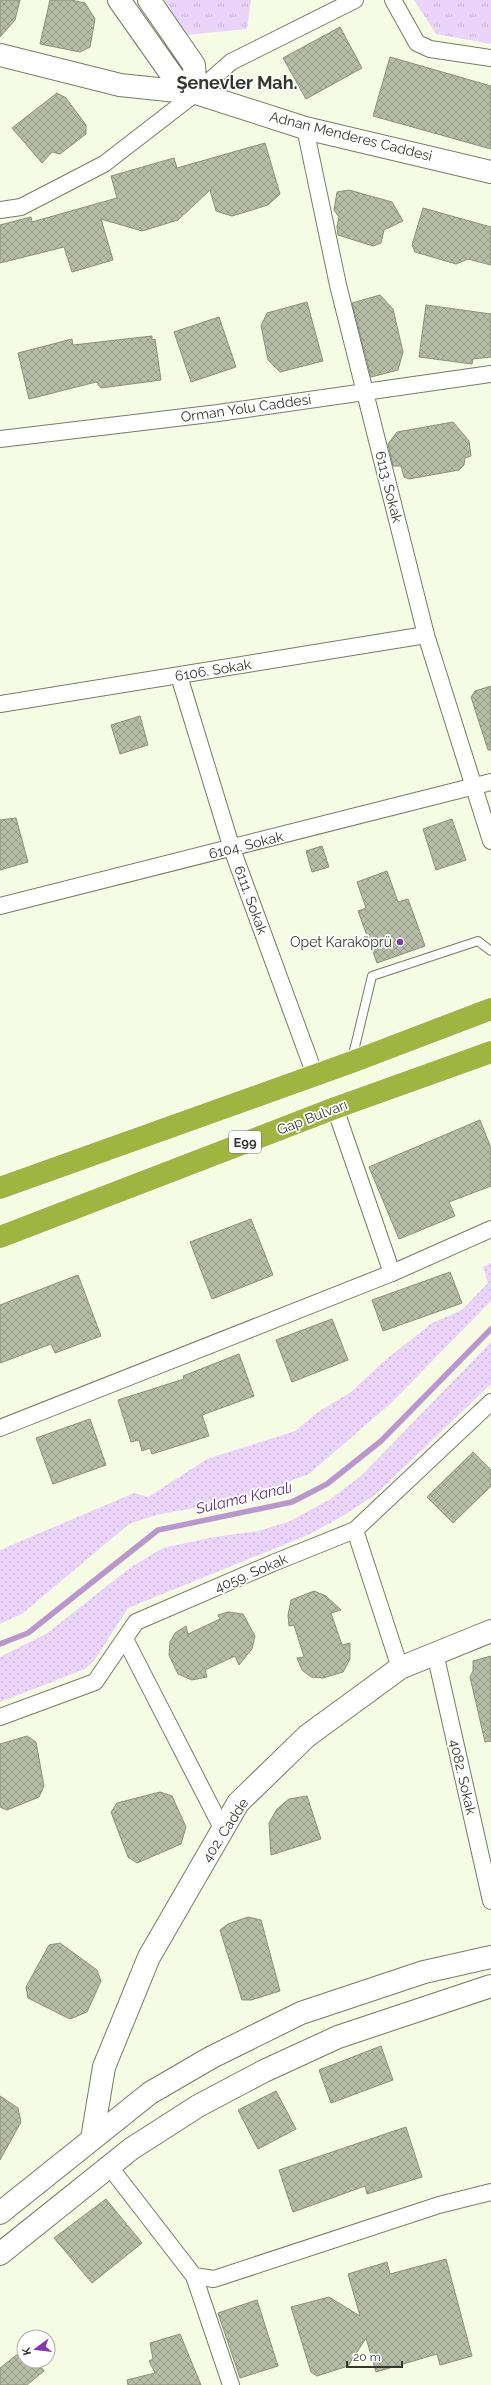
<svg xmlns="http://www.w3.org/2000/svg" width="491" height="2385" font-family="Raleway,sans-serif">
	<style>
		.grass { fill: url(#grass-dots) }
		.park { fill: url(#park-tufts) }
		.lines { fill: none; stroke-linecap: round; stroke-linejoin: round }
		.stream { stroke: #b996ce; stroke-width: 5.5 }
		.building { fill: url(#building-cross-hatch); stroke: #8b917b }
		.lane-casing { stroke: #767b66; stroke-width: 10 }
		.street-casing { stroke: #767b66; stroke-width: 18 }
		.secondary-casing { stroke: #767b66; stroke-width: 24 }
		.highway-casing { stroke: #fff; stroke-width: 24 }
		.lane { stroke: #fff; stroke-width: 8 }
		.street { stroke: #fff; stroke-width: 16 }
		.secondary { stroke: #fff; stroke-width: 22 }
		.highway { stroke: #9fb540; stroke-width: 22 }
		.poi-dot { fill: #8236a7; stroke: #fff; stroke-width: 1.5 }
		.labels { text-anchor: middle; stroke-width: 3.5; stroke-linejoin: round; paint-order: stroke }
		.shield { fill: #fff; stroke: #71736c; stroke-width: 1 }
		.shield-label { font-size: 13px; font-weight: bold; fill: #34372d }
		.street-label { font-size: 14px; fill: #34372d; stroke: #fff }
		.poi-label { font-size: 14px; fill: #34372d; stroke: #fff; text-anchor: end }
		.water-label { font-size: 15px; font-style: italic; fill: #5d3175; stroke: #fff }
		.district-label { font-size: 18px; font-weight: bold; fill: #34372d; stroke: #fff }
	</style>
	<defs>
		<pattern id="grass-dots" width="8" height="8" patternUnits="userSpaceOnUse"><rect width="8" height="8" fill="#ebd4fa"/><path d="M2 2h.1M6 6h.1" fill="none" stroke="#cab7d7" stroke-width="1.8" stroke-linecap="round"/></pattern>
		<pattern id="park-tufts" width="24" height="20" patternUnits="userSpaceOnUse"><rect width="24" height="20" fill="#ebd4fa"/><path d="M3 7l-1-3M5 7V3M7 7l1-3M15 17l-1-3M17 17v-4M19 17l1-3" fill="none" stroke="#cab7d7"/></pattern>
		<pattern id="building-cross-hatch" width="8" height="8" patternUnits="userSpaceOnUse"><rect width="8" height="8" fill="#b6bca5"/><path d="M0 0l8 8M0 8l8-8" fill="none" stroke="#959a87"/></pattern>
	</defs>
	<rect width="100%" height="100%" fill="#f5fce3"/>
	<g class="grass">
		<path d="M491,1263V1301L391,1403L309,1474L262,1492L218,1504L160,1514L129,1524L23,1613L0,1624V1550L134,1493L148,1497L207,1459L295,1431L318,1412L351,1392L383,1362L432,1323L462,1310L488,1283L483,1267Z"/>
		<path d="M491,1342V1384L375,1495L341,1517L308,1535L128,1608L94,1661L85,1669L0,1702V1657L46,1634L131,1567L163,1548L214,1537L258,1531L288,1522L329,1500L361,1476Z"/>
	</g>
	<g class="park">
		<path d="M165,0H251L247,29L186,35Z"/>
		<path d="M414,0H491V44L436,34Z"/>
	</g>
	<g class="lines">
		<path class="stream" d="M0,1644L28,1633L158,1530L292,1502L327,1484L381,1441L491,1329"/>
	</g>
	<g class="building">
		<path d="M0,0H20L15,20L0,37Z"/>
		<path d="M50,0H71L85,3L95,19L90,47L80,52L40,44Z"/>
		<path d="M340,27L362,68L306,99L283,58Z"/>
		<path d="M390,57L491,86V149L373,116Z"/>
		<path d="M57,93L66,98L86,125V134L60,154L52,152L42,163L12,128Z"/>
		<path d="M265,143L280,194L268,205L232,216L216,211L210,190L178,220L142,231L101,219L113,260L72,272L64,247L0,263V225L31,217L32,222L117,198L111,176L174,158L177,168Z"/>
		<path d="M349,190L392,202L403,221L384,230L381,243L373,246L338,235L337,227L339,217L334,210L337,192Z"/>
		<path d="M423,208L491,227V265L468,259L456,264L415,252L412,245Z"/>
		<path d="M380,295L393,309L403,352L398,370L371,377L352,303Z"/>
		<path d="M307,302L323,361L280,372L268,360L261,326L267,313Z"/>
		<path d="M426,305L491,314V357L473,359L472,364L419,357Z"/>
		<path d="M219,317L236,367L191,382L174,332Z"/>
		<path d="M152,336V340L155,339L161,380L101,388L96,382L29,399L18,353L72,339L73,345Z"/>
		<path d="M453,422L469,441L471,456L465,458L464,465L459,470L409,479L404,477L401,466H393L388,444L397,432Z"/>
		<path d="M491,686V750H488L471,697L475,691Z"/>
		<path d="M140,716L148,745L120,754L111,725Z"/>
		<path d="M16,818L28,862L0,870V820Z"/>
		<path d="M452,819L466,860L436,870L423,829Z"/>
		<path d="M322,846L329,867L312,872L306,851Z"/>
		<path d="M387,871L398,902L408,899L425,946L377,963L358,911L366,908L357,882Z"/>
		<path d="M480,1120L491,1148V1186L449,1202L455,1216L399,1239L369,1167Z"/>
		<path d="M251,1219L273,1275L212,1299L190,1242Z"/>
		<path d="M450,1272L462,1303L383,1331L372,1300Z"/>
		<path d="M78,1275L101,1336L55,1353L51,1344L0,1363V1305Z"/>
		<path d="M332,1319L348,1360L292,1382L276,1340Z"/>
		<path d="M239,1354L254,1396L202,1415L209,1436L152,1454L150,1448L142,1451L139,1440L131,1442L118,1400L184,1379L183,1376Z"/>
		<path d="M90,1419L106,1465L53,1484L36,1438Z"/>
		<path d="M473,1452L491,1470V1486L453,1523L427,1497Z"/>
		<path d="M314,1591L326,1596L341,1610L331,1613L342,1645L350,1643V1659L343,1672L323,1678L311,1677L302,1670L297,1658L304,1657L294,1625L289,1626L288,1615L291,1600Z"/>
		<path d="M228,1612L243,1614L255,1636L252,1649L239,1665L235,1656L205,1670L207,1677L192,1680L178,1674L169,1655L170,1642L175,1633L186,1626L188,1634L220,1619L218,1615Z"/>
		<path d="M491,1656V1741L485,1742L470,1677L473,1671V1661Z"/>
		<path d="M27,1736L36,1742L44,1786L39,1797L7,1810L0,1807V1744Z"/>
		<path d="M160,1792L172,1796L186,1827L181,1844L137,1863L128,1857L111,1812L117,1803Z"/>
		<path d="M307,1796L321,1839L271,1855L269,1823L277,1809L289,1799Z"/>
		<path d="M248,1917L261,1920L280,1991L251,2000H242L220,1930L228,1924Z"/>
		<path d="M60,1943L97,1970L101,1981L87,2012L70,2019L28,1998L26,1987L49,1945Z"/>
		<path d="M381,2046L393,2080L331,2103L319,2070Z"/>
		<path d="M276,2091L296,2129L258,2149L238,2110Z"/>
		<path d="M0,2096L18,2108L21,2122L0,2160Z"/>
		<path d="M406,2127L422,2177L367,2194L365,2186L293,2212L279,2170Z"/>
		<path d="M106,2199L142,2243L92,2283L54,2238Z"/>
		<path d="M446,2259L472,2356L440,2365L437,2354L376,2372L366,2338L348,2366L317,2376L311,2372L291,2307L329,2297L360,2316L348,2274L387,2262L390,2274Z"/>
		<path d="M257,2300L278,2366L240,2378L218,2313Z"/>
		<path d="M180,2334L201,2385H128L127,2380L155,2373L149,2361L153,2359L150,2343Z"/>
		<path d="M24,2349V2361H37L44,2371L27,2385H0V2368Z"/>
	</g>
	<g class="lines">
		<g class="lane-casing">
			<path id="lane" d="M352,1059L372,976L478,941L491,951"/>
		</g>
		<g class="street-casing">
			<g id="street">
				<path d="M393,0L417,43L430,49L491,58"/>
				<path d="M305,128L338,285L426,635L491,841"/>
				<path d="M0,210L21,207L104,164L196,93L231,62L355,0"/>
				<path d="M0,439L218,413L491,374"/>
				<path d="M179,676L232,849L315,1075"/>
				<path d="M0,704L426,635"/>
				<path d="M0,906L491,782"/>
				<path d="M335,1108L392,1273"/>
				<path d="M0,1428L392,1273L491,1229"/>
				<path d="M355,1530L400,1668"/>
				<path d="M125,1639L223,1830"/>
				<path d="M435,1653L491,1901"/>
				<path d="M0,1717L95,1682L136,1622L273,1563L355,1530L491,1402"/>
				<path d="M109,2166L194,2276L214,2279L439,2205L491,2192"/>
				<path d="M194,2276L231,2385"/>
			</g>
		</g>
		<g class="secondary-casing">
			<g id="secondary">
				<path d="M119,0L174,78L196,93L194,65L149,0"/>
				<path d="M0,55L120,85L196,93L305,128L491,172"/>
				<path d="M92,2139L104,2067L149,1957L238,1803L307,1736L400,1668L491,1631"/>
				<path d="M0,2213L150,2093L212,2057L301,2013L424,1972L491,1957"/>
				<path d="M0,2254L131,2149L198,2106L264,2071L338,2037L491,1986"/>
			</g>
		</g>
		<g class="highway-casing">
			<g id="highway">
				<path d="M0,1188L352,1062L491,1009"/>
				<path d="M0,1237L335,1108L491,1052"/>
			</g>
		</g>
		<use href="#lane" class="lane"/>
		<use href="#street" class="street"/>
		<use href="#secondary" class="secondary"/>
		<use href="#highway" class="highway"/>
	</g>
	<circle class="poi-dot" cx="400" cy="942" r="4"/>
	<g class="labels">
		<rect class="shield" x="229" y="1131" width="32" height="22" rx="3"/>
		<g class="shield-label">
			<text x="245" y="1147">E99</text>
		</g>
		<g class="street-label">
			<text transform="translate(351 136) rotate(14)" y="5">Adnan Menderes Caddesi</text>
			<text transform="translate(246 408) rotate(-8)" y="5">Orman Yolu Caddesi</text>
			<text transform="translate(389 487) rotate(76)" y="5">6113. Sokak</text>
			<text transform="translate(213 670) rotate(-9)" y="5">6106. Sokak</text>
			<text transform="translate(246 845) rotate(-14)" y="5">6104. Sokak</text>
			<text transform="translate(251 900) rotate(70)" y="5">6111. Sokak</text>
			<text transform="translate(312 1117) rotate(-21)" y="5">Gap Bulvarı</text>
			<text transform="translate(251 1573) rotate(-23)" y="5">4059. Sokak</text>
			<text transform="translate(463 1777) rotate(77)" y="5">4082. Sokak</text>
			<text transform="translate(225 1830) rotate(-57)" y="5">402. Cadde</text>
		</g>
		<g class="poi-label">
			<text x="392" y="947">Opet Karaköprü</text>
		</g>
		<g class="water-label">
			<text transform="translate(244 1498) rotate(-13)" y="5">Sulama Kanalı</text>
		</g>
		<g class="district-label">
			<text x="237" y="89">Şenevler Mah.</text>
		</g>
	</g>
	<g transform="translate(36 2349) rotate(255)"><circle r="19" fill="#ffffff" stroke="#aeafab"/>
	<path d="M0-3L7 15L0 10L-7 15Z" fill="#8236a7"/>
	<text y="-6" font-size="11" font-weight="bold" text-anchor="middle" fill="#34372d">K</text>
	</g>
	<path d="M347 2361v6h55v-6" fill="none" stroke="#34372d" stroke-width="2"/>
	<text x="353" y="2361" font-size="12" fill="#34372d" stroke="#ffffff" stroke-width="3" paint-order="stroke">20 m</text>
</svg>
